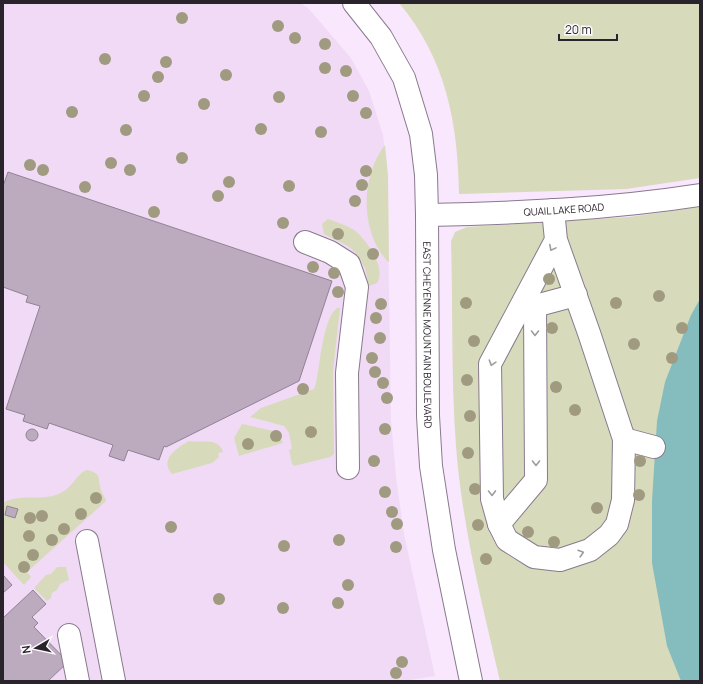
<svg xmlns="http://www.w3.org/2000/svg" width="703" height="684" font-family="Manrope,sans-serif">
	<style>
		.built { fill: #f1daf6 }
		.green { fill: #d7dbbb }
		.water { fill: #85bdbe }
		.building { fill: #bcabbf; stroke: #928296 }
		.lines { fill: none; stroke-linecap: round; stroke-linejoin: round }
		.minor-casing { stroke: #897a8d; stroke-width: 24 }
		.minor { stroke: #fff; stroke-width: 22 }
		.tree { fill: #a09b80 }
		.oneway { stroke: #9f9ca0 }
		.labels { text-anchor: middle; stroke-width: 3; stroke-linejoin: round; paint-order: stroke }
		.street-label { font-size: 10px; fill: #29232b; stroke: #fdfafe }
	</style>
	<rect width="100%" height="100%" fill="#f9e7fd"/>
	<path class="built" d="M3,3H301L309,9L351,58L369,91L383,135L387,166L391,419L396,477L404,534L435,676L404,681H3Z"/>
	<g class="green">
		<path d="M399,3H700V178L626,189L459,194C458,123 446,59 399,3Z"/>
		<path d="M385,145L388,176L389,261L388,262C360,232 360,177 385,145Z"/>
		<path d="M700,207V681H500C482,603 462,526 456,446C451,378 453,309 451,241L455,232L467,227L629,217Z"/>
		<path d="M328,219C336,222 346,225 354,230C366,239 387,268 377,283L369,286L365,268L356,253L348,246L324,234L322,224Z"/>
		<path d="M337,308H340L333,371L334,454L330,457L294,466L292,464L289,450L292,449L289,433L284,426L250,417L261,408L314,389L316,383C320,365 323,318 337,308Z"/>
		<path d="M242,424L278,432L283,443L239,456L234,438Z"/>
		<path d="M189,441C202,443 219,437 223,452L218,453L219,457L212,463L172,474C159,459 177,448 189,441Z"/>
		<path d="M87,470C103,474 97,478 101,490C102,494 105,496 106,501L27,572L31,577L24,585L3,562V503C20,493 38,501 56,495C74,489 75,474 87,470Z"/>
		<path d="M57,567H66L69,580L60,584L57,590L52,593L51,598L47,601L34,588L46,575L51,574Z"/>
	</g>
	<path class="water" d="M700,299V681H681L667,646L652,563V501L657,421L665,382L691,315Z"/>
	<g class="building">
		<path d="M8,172L332,281L299,381L166,447L164,446L159,460L128,450L124,461L109,456L113,445L49,423L47,429L23,421L25,415L6,409L40,306L26,302L28,296L3,287V186Z"/>
		<circle cx="32" cy="435" r="6"/>
		<path d="M7,506L18,509L15,518L5,515Z"/>
		<path d="M3,575L12,585L3,593Z"/>
		<path d="M33,590L46,604L32,617L38,623L34,627L68,662L48,681H3V618Z"/>
	</g>
	<g class="lines">
		<g class="minor-casing">
			<g id="minor">
				<path id="s1" d="M354,3L381,37L404,78L421,134L426,175L427,215L428,416L431,466L444,550L471,681"/>
				<path d="M553,210L556,240L490,364L492,499L499,524L507,540L534,557L560,560L590,550L609,535L617,524L623,500L624,439L589,333L556,240"/>
				<path id="s2" d="M427,215C519,213 610,209 700,195"/>
				<path d="M305,242L330,252L349,264L357,287L347,373L348,468"/>
				<path d="M535,306L576,295"/>
				<path d="M624,439L654,447"/>
				<path d="M499,524L536,480L535,306L524,301"/>
				<path d="M87,541L114,681"/>
				<path d="M69,635L78,681"/>
			</g>
		</g>
		<use href="#minor" class="minor"/>
	</g>
	<g class="tree">
		<circle cx="182" cy="18" r="6"/>
		<circle cx="278" cy="26" r="6"/>
		<circle cx="295" cy="38" r="6"/>
		<circle cx="325" cy="44" r="6"/>
		<circle cx="105" cy="59" r="6"/>
		<circle cx="166" cy="62" r="6"/>
		<circle cx="325" cy="68" r="6"/>
		<circle cx="346" cy="71" r="6"/>
		<circle cx="226" cy="75" r="6"/>
		<circle cx="158" cy="77" r="6"/>
		<circle cx="144" cy="96" r="6"/>
		<circle cx="353" cy="96" r="6"/>
		<circle cx="279" cy="97" r="6"/>
		<circle cx="204" cy="104" r="6"/>
		<circle cx="72" cy="112" r="6"/>
		<circle cx="366" cy="113" r="6"/>
		<circle cx="261" cy="129" r="6"/>
		<circle cx="126" cy="130" r="6"/>
		<circle cx="321" cy="132" r="6"/>
		<circle cx="182" cy="158" r="6"/>
		<circle cx="111" cy="163" r="6"/>
		<circle cx="30" cy="165" r="6"/>
		<circle cx="43" cy="170" r="6"/>
		<circle cx="130" cy="170" r="6"/>
		<circle cx="366" cy="171" r="6"/>
		<circle cx="229" cy="182" r="6"/>
		<circle cx="362" cy="185" r="6"/>
		<circle cx="289" cy="186" r="6"/>
		<circle cx="85" cy="187" r="6"/>
		<circle cx="218" cy="196" r="6"/>
		<circle cx="355" cy="201" r="6"/>
		<circle cx="154" cy="212" r="6"/>
		<circle cx="283" cy="223" r="6"/>
		<circle cx="338" cy="234" r="6"/>
		<circle cx="373" cy="254" r="6"/>
		<circle cx="313" cy="267" r="6"/>
		<circle cx="334" cy="273" r="6"/>
		<circle cx="549" cy="279" r="6"/>
		<circle cx="338" cy="292" r="6"/>
		<circle cx="659" cy="296" r="6"/>
		<circle cx="466" cy="303" r="6"/>
		<circle cx="616" cy="303" r="6"/>
		<circle cx="381" cy="304" r="6"/>
		<circle cx="376" cy="318" r="6"/>
		<circle cx="552" cy="328" r="6"/>
		<circle cx="682" cy="328" r="6"/>
		<circle cx="380" cy="338" r="6"/>
		<circle cx="474" cy="341" r="6"/>
		<circle cx="634" cy="344" r="6"/>
		<circle cx="372" cy="358" r="6"/>
		<circle cx="672" cy="358" r="6"/>
		<circle cx="375" cy="372" r="6"/>
		<circle cx="467" cy="380" r="6"/>
		<circle cx="383" cy="383" r="6"/>
		<circle cx="556" cy="387" r="6"/>
		<circle cx="303" cy="389" r="6"/>
		<circle cx="387" cy="398" r="6"/>
		<circle cx="575" cy="410" r="6"/>
		<circle cx="470" cy="416" r="6"/>
		<circle cx="385" cy="429" r="6"/>
		<circle cx="311" cy="432" r="6"/>
		<circle cx="276" cy="436" r="6"/>
		<circle cx="248" cy="444" r="6"/>
		<circle cx="468" cy="453" r="6"/>
		<circle cx="374" cy="461" r="6"/>
		<circle cx="640" cy="461" r="6"/>
		<circle cx="475" cy="489" r="6"/>
		<circle cx="385" cy="492" r="6"/>
		<circle cx="639" cy="495" r="6"/>
		<circle cx="96" cy="498" r="6"/>
		<circle cx="597" cy="508" r="6"/>
		<circle cx="392" cy="512" r="6"/>
		<circle cx="81" cy="514" r="6"/>
		<circle cx="42" cy="516" r="6"/>
		<circle cx="30" cy="518" r="6"/>
		<circle cx="397" cy="524" r="6"/>
		<circle cx="478" cy="525" r="6"/>
		<circle cx="171" cy="527" r="6"/>
		<circle cx="64" cy="529" r="6"/>
		<circle cx="528" cy="532" r="6"/>
		<circle cx="29" cy="536" r="6"/>
		<circle cx="52" cy="540" r="6"/>
		<circle cx="339" cy="540" r="6"/>
		<circle cx="554" cy="542" r="6"/>
		<circle cx="284" cy="546" r="6"/>
		<circle cx="396" cy="547" r="6"/>
		<circle cx="33" cy="555" r="6"/>
		<circle cx="486" cy="559" r="6"/>
		<circle cx="24" cy="567" r="6"/>
		<circle cx="348" cy="585" r="6"/>
		<circle cx="219" cy="599" r="6"/>
		<circle cx="338" cy="603" r="6"/>
		<circle cx="283" cy="608" r="6"/>
		<circle cx="402" cy="662" r="6"/>
		<circle cx="396" cy="673" r="6"/>
	</g>
	<defs><path id="oneway-chevron" d="M-2-3.5L2.5 0L-2 3.5" fill="none" stroke-width="1.6" stroke-linecap="round" stroke-linejoin="round"/></defs>
	<g class="oneway">
		<use href="#oneway-chevron" transform="translate(552 248) rotate(118)"/>
		<use href="#oneway-chevron" transform="translate(535 333) rotate(90)"/>
		<use href="#oneway-chevron" transform="translate(492 363) rotate(107)"/>
		<use href="#oneway-chevron" transform="translate(536 463) rotate(90)"/>
		<use href="#oneway-chevron" transform="translate(492 493) rotate(89)"/>
		<use href="#oneway-chevron" transform="translate(581 553) rotate(-17)"/>
	</g>
	<g class="labels">
		<g class="street-label">
			<text dy="4" stroke="none"><textPath href="#s2" startOffset="137">QUAIL LAKE ROAD</textPath></text>
			<text dy="4" stroke="none"><textPath href="#s1" startOffset="350">EAST CHEYENNE MOUNTAIN BOULEVARD</textPath></text>
		</g>
	</g>
	<rect width="703" height="684" fill="none" stroke="#29232b" stroke-width="8"/>
	<g transform="translate(36 648) rotate(261)" stroke="#fdfafe" stroke-width="3" paint-order="stroke">
	<path d="M0-3L7 15L0 10L-7 15Z" fill="#29232b"/>
	<text y="-6" font-size="11" font-weight="bold" text-anchor="middle" fill="#29232b">N</text>
	</g>
	<path d="M559 34v6h58v-6" fill="none" stroke="#29232b" stroke-width="2"/>
	<text x="565" y="34" font-size="12" fill="#29232b" stroke="#fdfafe" stroke-width="3" paint-order="stroke">20 m</text>
</svg>
